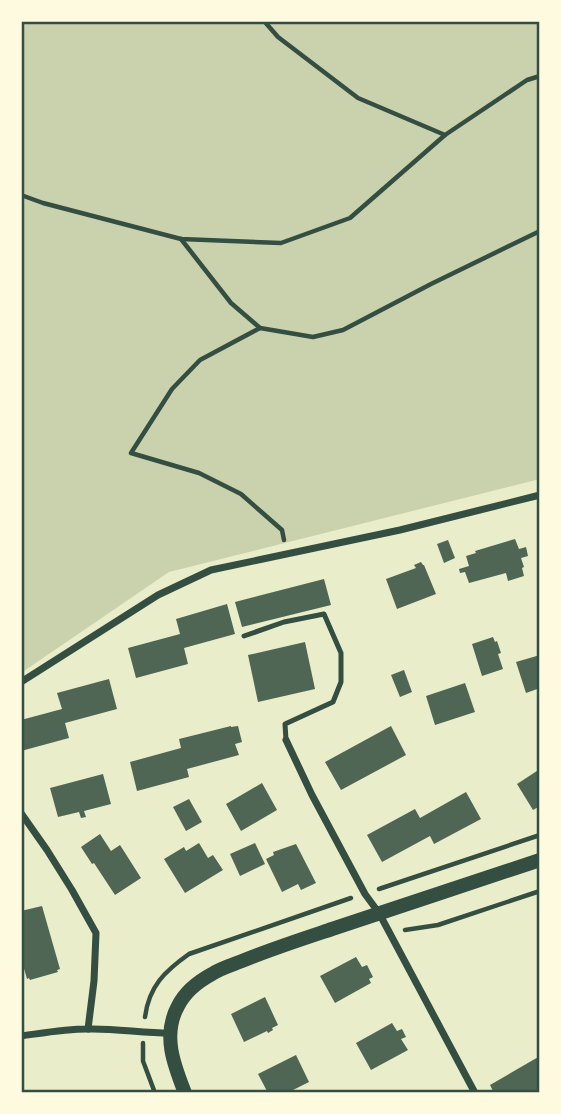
<svg xmlns="http://www.w3.org/2000/svg" width="561" height="1114" viewBox="0 0 561 1114" font-family="'PT Sans Narrow',sans-serif">
  <style>
    .green { fill: #cad2ad }
    .building { fill: #4f6655 }
    .lines { fill: none; stroke-linecap: round; stroke-linejoin: round }
    .path { stroke: #344e41; stroke-width: 4.5 }
    .service { stroke: #344e41; stroke-width: 5 }
    .minor { stroke: #344e41; stroke-width: 7 }
    .secondary { stroke: #344e41; stroke-width: 14 }
    .neatline { fill: none; stroke: #344e41; stroke-width: 2.5 }
  </style>
  <rect width="100%" height="100%" fill="#e9edc9"/>
  <!-- green -->
  <path class="green" d="M21,21H540V479L169,572L21,673Z"/>
  <!-- building -->
  <g class="building">
    <path d="M515,539L519,549L526,547L528,556L521,558L524,567L522,568L524,576L508,581L506,573L469,583L465,572L460,573L459,569L469,566L466,556L476,553L475,551Z"/>
    <path d="M448,540L455,558L444,563L437,544Z"/>
    <path d="M421,562L423,565H424L436,594L397,609L386,579L416,568L414,565Z"/>
    <path d="M324,579L331,605L242,627L235,602Z"/>
    <path d="M227,604L235,634L184,648L188,664L136,678L128,648L180,634L176,619Z"/>
    <path d="M493,637L495,642L497,641L501,653L498,654L503,669L482,676L472,644Z"/>
    <path d="M305,642L315,689L258,702L248,655Z"/>
    <path d="M540,655V688L526,693L516,662Z"/>
    <path d="M404,670L412,692L400,697L391,675Z"/>
    <path d="M109,679L117,709L65,723L69,738L21,751V720L62,709L57,693Z"/>
    <path d="M465,683L475,712L435,725L426,696Z"/>
    <path d="M231,726V727L238,726L242,742L235,744L239,755L187,769L189,777L137,791L130,762L181,748L179,739Z"/>
    <path d="M391,726L406,755L341,790L325,762Z"/>
    <path d="M540,769V806L533,810L517,784Z"/>
    <path d="M103,774L111,804L84,811L86,817L81,818L79,812L58,817L50,788Z"/>
    <path d="M262,783L277,810L241,831L226,804Z"/>
    <path d="M466,792L481,819L434,844L430,836L382,862L367,835L415,809L420,818Z"/>
    <path d="M189,799L202,822L186,831L173,807Z"/>
    <path d="M100,834L111,851L120,845L141,878L115,895L94,863L92,864L81,847Z"/>
    <path d="M199,843L208,858L213,855L223,870L185,893L164,859L184,847L186,851Z"/>
    <path d="M255,843L265,864L240,876L230,854Z"/>
    <path d="M296,844L316,883L301,890L298,884L282,892L266,859L274,855L273,852Z"/>
    <path d="M42,906L60,969L57,970L58,972L30,980L29,978L27,979L21,958V911Z"/>
    <path d="M356,957L362,967L367,965L373,977L369,979L371,983L335,1003L320,976Z"/>
    <path d="M265,997L278,1025L272,1028L273,1030L268,1033L267,1031L244,1042L231,1014Z"/>
    <path d="M392,1023L397,1031L402,1029L406,1037L401,1039L408,1050L371,1070L356,1043Z"/>
    <path d="M296,1055L309,1082L287,1093H268L258,1074Z"/>
    <path d="M540,1056V1093H494L490,1085Z"/>
  </g>
  <g class="lines">
    <!-- path -->
    <g class="path">
      <path d="M264,21L278,37L358,98L445,135"/>
      <path d="M21,195L43,203L181,239L281,243L350,218L445,135L527,80L540,76"/>
      <path d="M181,239L231,303L260,328L313,337L343,330L431,284L540,231"/>
      <path d="M260,328L200,360L172,389L131,453L199,473L241,494L282,530L284,540"/>
      <path d="M379,889L540,835"/>
      <path d="M405,930L438,925L540,891"/>
      <path d="M145,1017C149,986 165,971 189,954L351,898"/>
      <path d="M143,1043V1061L155,1093"/>
    </g>
    <!-- service -->
    <path class="service" d="M244,636L284,622L324,614L341,653V682L333,702L285,724L286,740"/>
    <!-- minor -->
    <g class="minor">
      <path d="M21,682L158,595L211,570L400,530L540,495"/>
      <path d="M286,740L312,795L365,894L379,913L475,1093"/>
      <path d="M21,813L47,850L72,890L96,933L94,981L88,1029"/>
      <path d="M21,1036C43,1033 65,1029 87,1029C114,1028 142,1033 170,1033"/>
    </g>
    <!-- secondary -->
    <path class="secondary" d="M185,1093C174,1065 162,1035 178,1006C185,992 199,981 212,974C221,968 232,965 242,961C271,949 302,939 332,929C401,906 471,883 540,860"/>
  </g>
  <!-- border -->
  <rect width="561" height="1114" fill="none" stroke="#fefae0" stroke-width="46"/>
  <rect x="23" y="23" width="515" height="1068" class="neatline"/>
</svg>
